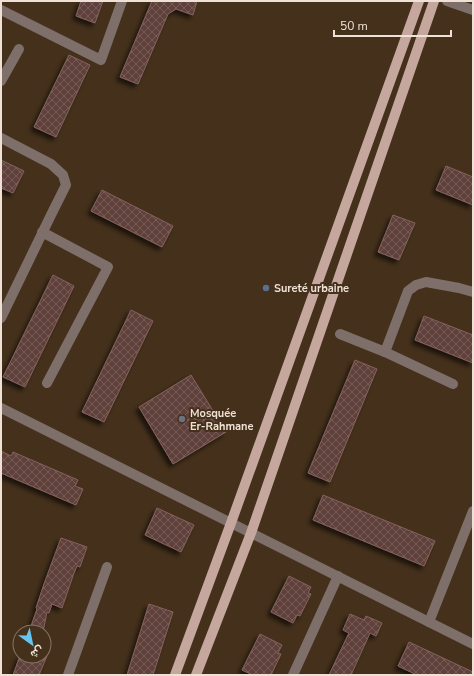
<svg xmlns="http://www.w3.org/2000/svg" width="474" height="676" viewBox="0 0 474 676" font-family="'Nunito Sans',Vazirmatn,sans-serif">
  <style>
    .building { fill: url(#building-cross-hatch); stroke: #84625e; filter: url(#shadow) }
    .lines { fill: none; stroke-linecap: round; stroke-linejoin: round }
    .minor { stroke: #7e6f6a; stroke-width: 10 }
    .major { stroke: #c5a79e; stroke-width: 10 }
    .service-dot { fill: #5c6f8a; stroke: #44301b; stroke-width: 1.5 }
    .worship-dot { fill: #6b7280; stroke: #44301b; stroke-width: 1.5 }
    .labels { text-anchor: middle; stroke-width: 4; stroke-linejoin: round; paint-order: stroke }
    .poi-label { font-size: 11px; font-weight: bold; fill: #efe1d5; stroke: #44301b; text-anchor: start }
  </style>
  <defs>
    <pattern id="building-cross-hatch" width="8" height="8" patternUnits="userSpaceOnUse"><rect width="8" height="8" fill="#5f403b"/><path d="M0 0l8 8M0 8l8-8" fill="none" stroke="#765b56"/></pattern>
    <filter id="shadow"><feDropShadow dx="-3.5" dy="3.5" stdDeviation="2" flood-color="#0009"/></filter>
  </defs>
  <rect width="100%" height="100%" fill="#44301b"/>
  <!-- building -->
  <g class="building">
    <path d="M81,1H103L95,23L76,16Z"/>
    <path d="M152,1H197L193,15L176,9L168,14L138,84L120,77Z"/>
    <path d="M69,55L90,65L56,137L34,127Z"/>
    <path d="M1,160L24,171L13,193L1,188Z"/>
    <path d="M446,166L473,177V205L436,190Z"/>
    <path d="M102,190L173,226L162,247L91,211Z"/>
    <path d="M393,215L415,223L399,260L378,252Z"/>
    <path d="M53,275L74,286L25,387L3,377Z"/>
    <path d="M131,310L153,321L104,422L82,412Z"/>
    <path d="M424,316L473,335V363L415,340Z"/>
    <path d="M355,360L377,369L330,482L308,473Z"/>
    <path d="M191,375L226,432L173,464L139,407Z"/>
    <path d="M1,451L11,456L13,452L78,480L75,486L83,489L76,505L1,473Z"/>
    <path d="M323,495L435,541L424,566L313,520Z"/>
    <path d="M157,508L194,525L181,552L145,535Z"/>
    <path d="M61,538L87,547L80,567L77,566L74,573L62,608L52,604L49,613L47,612L43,632H29L37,609L36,608L44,584Z"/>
    <path d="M289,576L311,587L308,593L311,594L300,616L297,615L293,623L271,612Z"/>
    <path d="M149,604L173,612L153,675H127Z"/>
    <path d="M350,614L364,620L366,616L382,623L376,636L370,633L351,675H329L349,633L343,630Z"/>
    <path d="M260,634L282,645L278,653L281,654L271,675H253L242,670Z"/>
    <path d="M409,642L473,672V675H417L398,666Z"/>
    <path d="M20,656H47L39,675H13Z"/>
  </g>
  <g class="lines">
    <!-- minor -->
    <g class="minor">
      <path d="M447,1L473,10"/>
      <path d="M1,10L101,60L122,1"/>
      <path d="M1,81L19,49"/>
      <path d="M1,138L51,164L63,175L66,185L51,215L1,318"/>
      <path d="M42,232L108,267L47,383"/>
      <path d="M340,334L385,352L408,291L416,285L426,282L459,288L473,292"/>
      <path d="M385,352L453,384"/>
      <path d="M1,408L473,644"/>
      <path d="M429,622L473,511"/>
      <path d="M68,675L107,567"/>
      <path d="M293,675L338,576"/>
    </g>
    <!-- major -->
    <g class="major">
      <path d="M175,675L231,523L419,1"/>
      <path d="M196,675L251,533L434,1"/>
    </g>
  </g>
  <!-- markers -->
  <circle class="service-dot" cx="266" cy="288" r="4"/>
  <circle class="worship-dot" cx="182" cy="419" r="4"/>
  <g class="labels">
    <!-- poi labels -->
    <g class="poi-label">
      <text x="274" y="292">Sureté urbaine</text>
      <text x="190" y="417">Mosquée<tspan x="190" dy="13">Er-Rahmane</tspan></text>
    </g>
  </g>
  <!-- border -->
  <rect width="474" height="676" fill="none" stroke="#efe1d5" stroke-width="4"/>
  <!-- north arrow -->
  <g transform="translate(32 644) rotate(147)"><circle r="19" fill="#44301b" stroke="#887765"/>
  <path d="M0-3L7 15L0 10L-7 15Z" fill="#67c4f0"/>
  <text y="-6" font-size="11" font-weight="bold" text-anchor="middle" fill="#efe1d5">ش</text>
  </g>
  <!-- scale -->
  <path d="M334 30v6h117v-6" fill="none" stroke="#efe1d5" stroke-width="2"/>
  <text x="340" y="30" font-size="12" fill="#efe1d5" stroke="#44301b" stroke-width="3" paint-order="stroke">50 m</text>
</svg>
